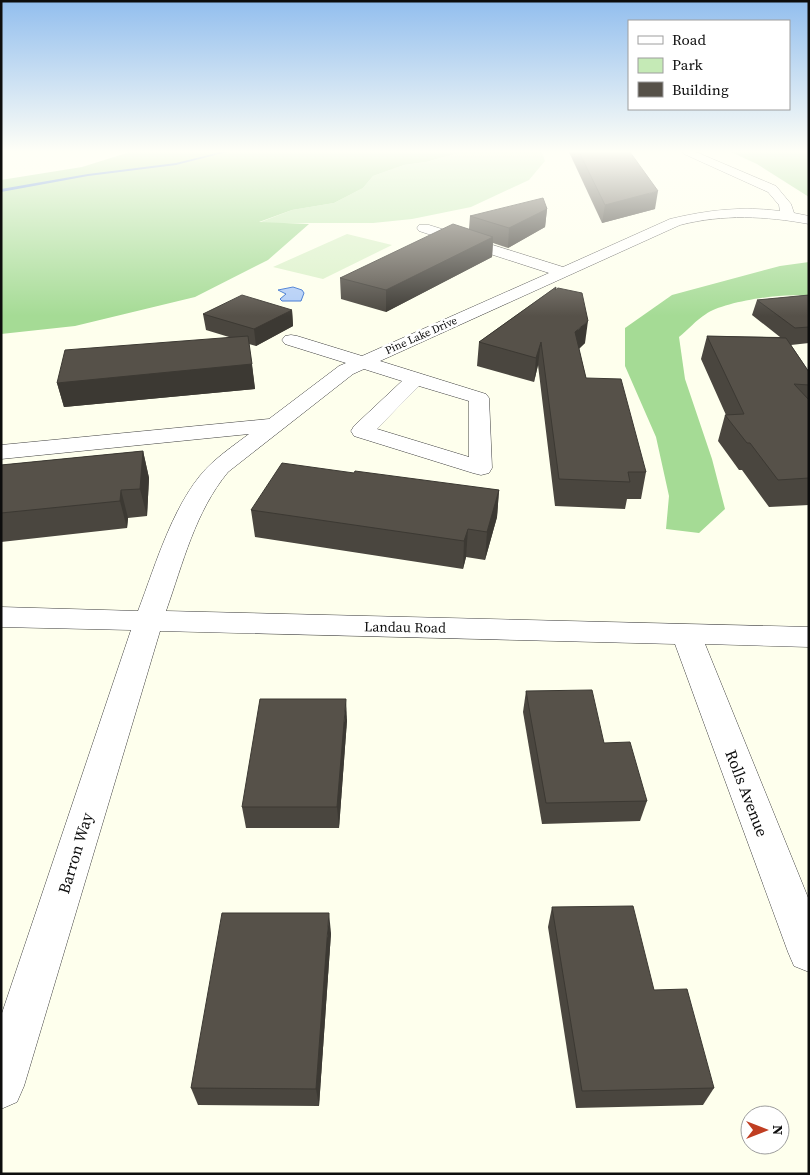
<svg xmlns="http://www.w3.org/2000/svg" width="810" height="1175" viewBox="0 0 810 1175" font-family="'Source Serif 4',serif">
  <style>
    .green { fill: #c5eab6 }
    .forest { fill: #a5db95 }
    .pitch { fill: #daf1c8 }
    .water { fill: #b1cdf7; stroke: #3670d0 }
    .lines { fill: none; stroke-linecap: round; stroke-linejoin: round }
    .stream { fill: #3670d0; fill-rule: evenodd }
    .minor-casing { stroke: #404040; stroke-width: 1 }
    .minor { fill: #fff; fill-rule: evenodd }
    .wall { fill: #4a463f }
    .shaded-wall { fill: #3c3933 }
    .building { fill: #565149; stroke: #3c3933 }
    .labels { text-anchor: middle; stroke-width: 5; stroke-linejoin: round; paint-order: stroke }
    .far-street-label { font-size: 11px; fill: #0d0d0d; stroke: #fff }
    .street-label { font-size: 14px; fill: #0d0d0d; stroke: #fff }
    .near-street-label { font-size: 16px; fill: #0d0d0d; stroke: #fff }
  </style>
  <rect width="100%" height="100%" fill="#feffed"/>
  <!-- green -->
  <path class="green" d="M462,152H542L545,161L529,180L471,207L412,219L373,223H258L292,210L334,203L363,188L373,176L404,165L426,162Z"/>
  <!-- forest -->
  <g class="forest">
    <path d="M130,152H462L426,162L404,165L373,176L363,188L334,203L292,210L259,222L309,224L268,260L195,297L75,326L1,334V180L82,167Z"/>
    <path d="M731,152H809V197L757,164Z"/>
    <path d="M809,262V297C790,291 722,302 706,314C696,320 688,330 679,337L685,379L712,459L725,509L699,533L666,529L669,496L656,437L625,366V328L672,295L780,266Z"/>
  </g>
  <!-- pitch -->
  <path class="pitch" d="M347,234L392,245L323,279L273,267Z"/>
  <!-- water -->
  <path class="water" d="M293,287L302,290L304,293L301,301H282L280,299L286,294L278,290Z"/>
  <g class="lines">
    <!-- stream -->
    <path class="stream" d="M221,152H227L176,165L88,176L1,192V189L88,174L176,163Z"/>
    <!-- minor casing -->
    <g class="minor-casing">
      <path id="minor" d="M683,152H696L776,186L791,204L794,213L809,216V224C766,216 723,214 680,225L380,361L486,394L489,398L492,468L489,473L481,475L473,473L354,436L351,431L354,426L402,381L364,369L353,374L228,472C195,512 183,563 166,611L809,627V647L705,644L809,900V972L794,966L788,952L675,644L160,631L24,1086L17,1102L1,1109V1016L131,630L1,627V607L138,611C156,564 175,496 213,462C224,452 237,443 249,434L1,459V445L269,419L339,366L346,363L285,344L282,340L285,336L291,335L297,336L362,356L549,273L419,231L417,228L419,225H429L563,267L670,219C707,210 743,206 780,211L779,205L768,192L684,154ZM419,386L469,401V457L377,429Z"/>
    </g>
    <!-- minor -->
    <use href="#minor" class="minor"/>
  </g>
  <!-- wall -->
  <g class="wall">
    <path d="M569,152H630L655,209L602,223Z"/>
    <path d="M547,209L545,227L508,248L493,243L492,257L386,312L341,299L340,278L469,229L470,216Z"/>
    <path d="M556,287V289L585,343L579,349L586,378L646,472L641,499H627L625,509L555,506L538,365L534,382L477,366L479,342Z"/>
    <path d="M809,295V343L791,345L809,372V505L769,507L742,470H739L718,441L725,415H726L701,359L707,336L780,337L752,315L757,300Z"/>
    <path d="M292,310L293,326L256,346L249,344L255,389L64,407L57,383L229,337L206,330L203,314Z"/>
    <path d="M143,451L149,478L147,516L128,518L127,528L1,542V465Z"/>
    <path d="M354,473L499,490L497,517L485,560L466,557L463,569L255,537L251,510Z"/>
    <path d="M526,691L604,743L647,801L640,821L542,824L523,712Z"/>
    <path d="M347,720L339,828H246L242,807Z"/>
    <path d="M552,907L654,990L714,1088L703,1105L576,1108L548,927Z"/>
    <path d="M331,933L319,1106L198,1105L191,1088Z"/>
  </g>
  <!-- shaded-wall -->
  <g class="shaded-wall">
    <path d="M658,191L655,209L602,223L605,205Z"/>
    <path d="M547,209L545,227L508,248L509,228Z"/>
    <path d="M493,237L492,257L386,312V290Z"/>
    <path d="M292,310L293,326L256,346L254,329Z"/>
    <path d="M588,321L585,343L571,355L575,332Z"/>
    <path d="M541,342L538,365L534,382L536,358Z"/>
    <path d="M252,364L255,389L64,407L57,383Z"/>
    <path d="M143,451L149,478L147,516L140,489Z"/>
    <path d="M121,490L128,518L127,528L120,501Z"/>
    <path d="M499,490L497,517L485,560L487,532Z"/>
    <path d="M468,529L466,557L463,569L464,541Z"/>
    <path d="M346,699L347,720L339,828L337,807Z"/>
    <path d="M329,913L331,933L319,1106L316,1089Z"/>
  </g>
  <!-- building -->
  <g class="building">
    <path d="M579,152H630L658,191L605,205Z"/>
    <path d="M543,198L547,209L509,228L470,216Z"/>
    <path d="M453,224L493,237L386,290L340,278Z"/>
    <path d="M556,287L555,290L558,288L582,293L588,321L575,332L586,378L621,379L646,472H628L630,482L559,479L541,342L536,358L479,342Z"/>
    <path d="M242,295L292,310L254,329L203,314Z"/>
    <path d="M809,295V327L795,328L757,300Z"/>
    <path d="M248,336L252,364L57,383L65,350Z"/>
    <path d="M707,336L786,338L809,372V385L794,384L809,400V478L778,480L750,443H747L725,415L744,414Z"/>
    <path d="M143,451L140,489L121,490L120,501L1,513V465Z"/>
    <path d="M282,463L354,473L355,471L499,490L487,532L468,529L464,541L251,510Z"/>
    <path d="M592,690L604,743L630,742L647,801L546,803L526,691Z"/>
    <path d="M260,699H346L337,807H242Z"/>
    <path d="M633,906L654,990L687,989L714,1088L582,1091L552,907Z"/>
    <path d="M222,913H329L316,1089L191,1088Z"/>
  </g>
  <!-- sky -->
  <linearGradient id="sky" x2="0" y2="1"><stop stop-color="#92beee"/><stop offset="0.48" stop-color="#fffff7"/><stop offset="1" stop-color="#fffff7" stop-opacity="0"/></linearGradient>
  <rect width="810" height="316" fill="url(#sky)"/>
  <g class="labels">
    <!-- far-street labels -->
    <g class="far-street-label">
      <text transform="translate(421 335) rotate(-24)" y="4">Pine Lake Drive</text>
    </g>
    <!-- street labels -->
    <g class="street-label">
      <text transform="translate(405 627) rotate(1)" y="5">Landau Road</text>
    </g>
    <!-- near-street labels -->
    <g class="near-street-label">
      <text transform="translate(747 793) rotate(69)" y="6">Rolls Avenue</text>
      <text transform="translate(75 853) rotate(-73)" y="6">Barron Way</text>
    </g>
  </g>
  <!-- border -->
  <rect width="810" height="1175" fill="none" stroke="#0d0d0d" stroke-width="5"/>
  <!-- legend -->
  <rect x="628" y="20" width="162" height="90" fill="#ffffff" stroke="#9e9e9e"/>
  <rect x="638" y="36" width="25" height="8" fill="#ffffff" stroke="#9e9e9e"/>
  <text x="672" y="45" font-size="15" fill="#0d0d0d">Road</text>
  <rect x="638" y="58" width="25" height="15" fill="#c5eab6" stroke="#9e9e9e"/>
  <text x="672" y="70" font-size="15" fill="#0d0d0d">Park</text>
  <rect x="638" y="82" width="25" height="15" fill="#565149" stroke="#9e9e9e"/>
  <text x="672" y="95" font-size="15" fill="#0d0d0d">Building</text>
  <!-- north arrow -->
  <g transform="translate(765 1130) rotate(90)"><circle r="24" fill="#ffffff" stroke="#9e9e9e"/>
  <path d="M0-4L9 19L0 12L-9 19Z" fill="#c03e22"/>
  <text y="-8" font-size="14" font-weight="bold" text-anchor="middle" fill="#0d0d0d">N</text>
  </g>
</svg>
